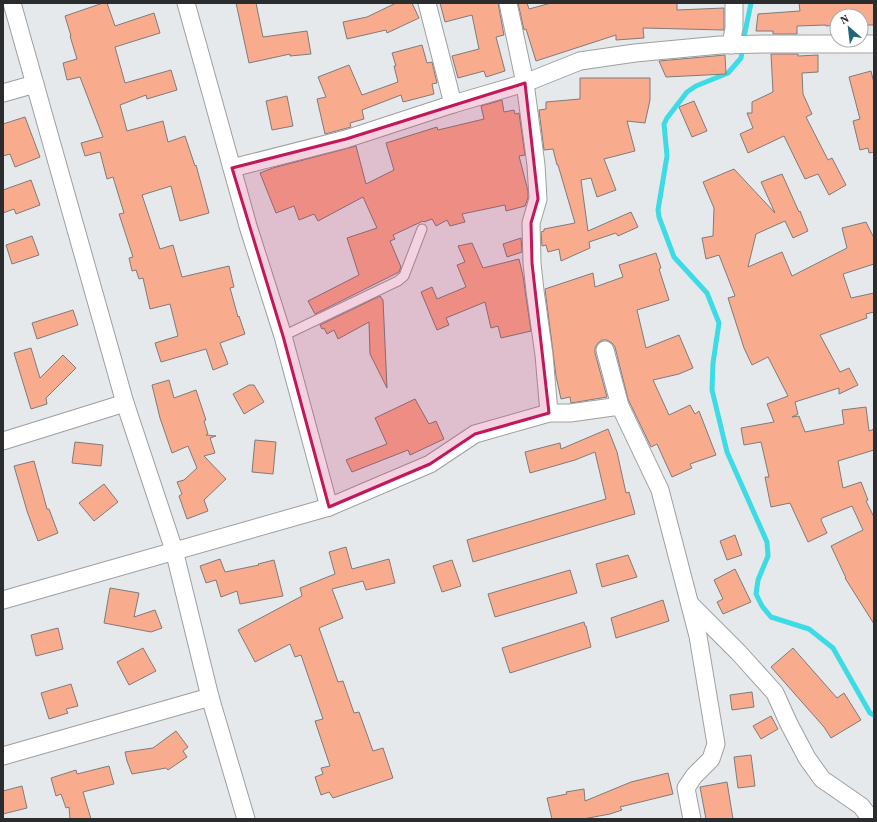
<svg xmlns="http://www.w3.org/2000/svg" width="877" height="822" viewBox="0 0 877 822" font-family="'Source Serif 4',serif">
  <style>
    .lines { fill: none; stroke-linecap: round; stroke-linejoin: round }
    .stream { stroke: #3ddbe6; stroke-width: 5 }
    .building { fill: #f9ab8e; stroke: #7f7b7a }
    .service-casing { stroke: #9d9fa2; stroke-width: 11 }
    .minor-casing { stroke: #9d9fa2; stroke-width: 19 }
    .service { stroke: #fff; stroke-width: 9 }
    .minor { stroke: #fff; stroke-width: 17 }
    .marked { fill: #c2185b; fill-opacity: 0.2; stroke: #c2185b; stroke-width: 3; stroke-linejoin: round }
  </style>
  <rect width="100%" height="100%" fill="#e6e9eb"/>
  <g class="lines">
    <!-- stream -->
    <g class="stream">
      <path d="M744,37L751,3"/>
      <path d="M742,52L741,58L728,73L696,86L687,92L667,118L664,124L667,156L658,210L659,217L674,257L707,293L719,323L713,363L712,390L727,452L767,542L768,556L758,580L756,594L762,606L771,617L809,629L833,648L870,713L874,715"/>
    </g>
  </g>
  <!-- building -->
  <g class="building">
    <path d="M103,3H107L115,26L154,13L160,33L115,47L125,83L171,70L177,90L147,99L146,95L120,105L127,131L163,121L168,142L185,136L195,166L196,165L209,213L180,221L171,186L142,195L160,249L173,245L182,277L229,266L234,287L230,288L238,317L239,316L245,334L220,343L228,364L213,370L206,349L161,362L155,343L178,336L170,304L150,309L143,278L139,279L136,270L132,271L129,258L133,257L119,214L124,213L113,177L107,179L100,152L85,156L81,143L103,137L80,77L67,80L63,63L77,59L70,36H71L65,16Z"/>
    <path d="M236,3H256L263,37L307,31L311,54L290,56V54L249,63Z"/>
    <path d="M396,3H412L419,18L387,33L386,30L347,39L343,22L367,17Z"/>
    <path d="M440,3H498L504,35L496,37L505,71L486,77L484,71L458,78L452,56L479,49L472,15L445,22Z"/>
    <path d="M518,3H527L529,9L551,3H677V10L724,8V30L643,28L644,38L616,40V35L536,61L526,29L524,30Z"/>
    <path d="M799,3H874V25H861V16H837V25L826,26V25L797,26V34H773V31H756L758,14L800,11Z"/>
    <path d="M422,45L427,63L432,62L437,83L432,84L434,94L403,102L401,95L362,110L364,119L350,123L351,127L325,134L317,99L326,97L318,77L349,65L362,95L398,82L394,66H396L392,53Z"/>
    <path d="M771,54H798V56L818,55V72L802,73L803,94L812,114L806,117L828,160L832,158L846,185L829,195L818,174L805,179L784,136L748,153L740,134L753,128L747,113H752V102L773,92Z"/>
    <path d="M725,55L726,74L666,77L659,61Z"/>
    <path d="M871,71L874,83V152L869,153L868,148L860,150L853,121L860,119L849,77Z"/>
    <path d="M580,78H650V100L645,123L627,121L635,151L604,159L616,190L597,197L591,178L581,180L588,231L631,212L638,227L618,236L616,233L589,242L590,248L561,261L559,249L548,252L546,245L542,246L541,232L544,231V229L575,223L558,165H557L553,149L544,150L539,110L546,109V102L580,99Z"/>
    <path d="M287,96L293,126L272,130L266,101Z"/>
    <path d="M502,100L504,112L514,110L515,114L519,113L525,155L519,156L528,191V198L525,206L506,211L505,205L462,214L465,222L450,226L447,220L436,226L432,219L424,222L423,221L393,235L395,239L390,241L401,267L399,272L315,314L308,301L359,275L347,238L377,228L363,197L318,221L314,214L299,220L294,206L276,213L260,173L273,168L356,146L366,184L394,170L386,143L437,127L438,130L484,119L481,106Z"/>
    <path d="M694,101L707,131L692,137L679,107Z"/>
    <path d="M25,117L40,157L15,167L10,154L3,156V124Z"/>
    <path d="M734,169L775,213L761,182L782,174L799,212L800,211L808,231L793,238L785,221L756,234L748,267L782,252L792,276L847,248L842,228L866,222L874,238V264L843,274L851,298L874,293V312L866,314L867,318L820,335L840,372L849,368L858,385L839,394V388L795,402L798,414L792,417L799,416L805,432L844,424L842,410L866,407L869,431L874,429V450L838,461L843,488L861,482L868,500L866,501L874,517V624L845,578H846L831,546L863,530L852,506L822,518L821,520L827,533L808,542L790,503L771,507L765,477H769L761,442L744,445L741,428L774,422L767,404L788,396L768,357L752,365L744,348L728,298L735,296L719,255L706,259L702,238L713,236L714,208L703,182Z"/>
    <path d="M31,180L40,205L16,214L14,209L3,213V190Z"/>
    <path d="M32,236L39,255L12,264L6,245Z"/>
    <path d="M521,238L522,252L507,257L503,244Z"/>
    <path d="M472,243L483,268L519,259L523,276L531,331L501,338L498,326L491,328L485,302L446,318L449,325L437,330L421,292L432,287L437,299L466,287L457,265L465,262L458,246Z"/>
    <path d="M656,253L661,268L659,269L669,300L637,310L646,348L679,335L693,368L679,374L653,380L669,415L690,405L695,414L699,411L716,455L690,464L692,468L672,477L657,444L651,447L628,399L615,347L612,343L607,340H602L598,343L595,348V353L607,397L571,403L570,397L561,399L556,376L545,289L593,273L595,287L623,277L619,265Z"/>
    <path d="M380,296L383,300L387,388L370,354L369,322L338,339L334,330L327,334L324,328L322,329L320,325Z"/>
    <path d="M73,310L78,325L37,339L32,323Z"/>
    <path d="M31,348L40,378L63,355L76,368L46,398L47,404L31,409L14,353Z"/>
    <path d="M169,380L174,398L196,390L206,420L204,421L208,434L206,435L216,436L210,438L215,453L204,456L226,479L204,500L208,511L187,519L179,496L182,494L177,482L184,480L197,468L188,446L172,453L160,418L152,385Z"/>
    <path d="M249,385H254L264,402L244,414L233,394Z"/>
    <path d="M415,399L429,424L436,421L444,439L410,455L408,450L352,472L346,460L387,444L375,418Z"/>
    <path d="M608,429L617,452L626,493L629,492L635,514L473,562L467,540L606,499L595,452L575,460L530,473L525,452L560,443L561,449Z"/>
    <path d="M255,440L276,442L273,474L252,472Z"/>
    <path d="M75,442L103,445L101,466L72,463Z"/>
    <path d="M34,461L47,509H49L58,533L38,541L27,511L14,466Z"/>
    <path d="M104,484L118,502L94,521L79,503Z"/>
    <path d="M735,535L742,555L727,560L720,541Z"/>
    <path d="M346,547L352,569L389,559L395,583L366,590L363,581L332,589L343,618L319,628L338,682L343,681L354,713L359,712L373,751L383,748L393,778L333,798L329,792L321,795L315,777L323,774L321,768L330,766L315,721L323,719L301,655L295,657L290,644L255,662L238,630L302,596L300,588L335,574L329,552Z"/>
    <path d="M628,555L637,577L602,587L596,564Z"/>
    <path d="M220,559L225,572L259,565L258,564L274,560L283,596L240,604L237,591L221,597L216,580L206,583L200,566Z"/>
    <path d="M452,560L461,586L442,592L433,566Z"/>
    <path d="M735,569L751,602L723,614L717,602L723,599L714,580Z"/>
    <path d="M570,570L577,593L495,617L488,594Z"/>
    <path d="M110,588L139,593L134,617L155,610L162,628L151,632L104,623Z"/>
    <path d="M663,600L669,621L616,638L611,618Z"/>
    <path d="M584,622L585,626H586L591,647L510,673L502,648Z"/>
    <path d="M58,628L63,649L36,656L31,635Z"/>
    <path d="M143,648L156,671L129,685L117,662Z"/>
    <path d="M793,648L837,698L844,693L861,720L831,738L824,727L771,667Z"/>
    <path d="M71,684L78,706L66,709L68,713L49,719L41,693Z"/>
    <path d="M752,692L754,707L732,710L730,695Z"/>
    <path d="M771,716L778,729L761,739L753,726Z"/>
    <path d="M176,731L188,747L183,751L187,757L168,770L166,768L132,774L127,761L125,752L153,748Z"/>
    <path d="M751,755L755,786L738,788L734,757Z"/>
    <path d="M109,766L114,784L83,792L91,819H70L69,807L66,808L61,794L56,796L51,778L76,770L77,774Z"/>
    <path d="M668,773L673,794L620,807L622,810L610,814L583,819H552L547,798L567,794L566,792L584,789L585,801L631,782Z"/>
    <path d="M727,782L733,819H706L700,787Z"/>
    <path d="M22,786L27,808L3,814V791Z"/>
  </g>
  <g class="lines">
    <!-- service casing -->
    <g class="service-casing">
      <path id="service" d="M283,336L398,281L404,276L422,229"/>
    </g>
    <!-- minor casing -->
    <g class="minor-casing">
      <g id="minor">
        <path d="M12,3L125,403L174,550L210,697L246,819"/>
        <path d="M186,3L248,226L283,336L329,507"/>
        <path d="M427,3L453,104"/>
        <path d="M508,3L525,83L536,165L538,199L531,223L532,263L535,291L544,355L549,413"/>
        <path d="M731,45L734,28V3"/>
        <path d="M3,93L35,84"/>
        <path d="M232,168L346,139L453,104L525,83L580,61L635,53L720,45L763,44H874"/>
        <path d="M605,350L620,406"/>
        <path d="M3,441L125,403"/>
        <path d="M3,600L329,507L430,464L475,434L549,413H570L620,406L660,490L698,636L716,744L711,759L694,776L686,788L692,819"/>
        <path d="M690,604L739,653L775,693L789,724L807,758L822,779L861,806L871,819"/>
        <path d="M3,756L210,697"/>
      </g>
    </g>
    <!-- service -->
    <use href="#service" class="service"/>
    <!-- minor -->
    <use href="#minor" class="minor"/>
  </g>
  <!-- marked area -->
  <path class="marked" d="M525,83L538,199L531,223L532,263L549,413L475,434L430,464L329,507L283,336L232,168L346,139Z"/>
  <!-- border -->
  <rect width="877" height="822" fill="none" stroke="#2b2c2d" stroke-width="8"/>
  <!-- north arrow -->
  <g transform="translate(849 28) rotate(332)"><circle r="19" fill="#ffffff" stroke="#aaabab"/>
  <path d="M0-3L7 15L0 10L-7 15Z" fill="#236778"/>
  <text y="-6" font-size="11" font-weight="bold" text-anchor="middle" fill="#2b2c2d">N</text>
  </g>
</svg>
